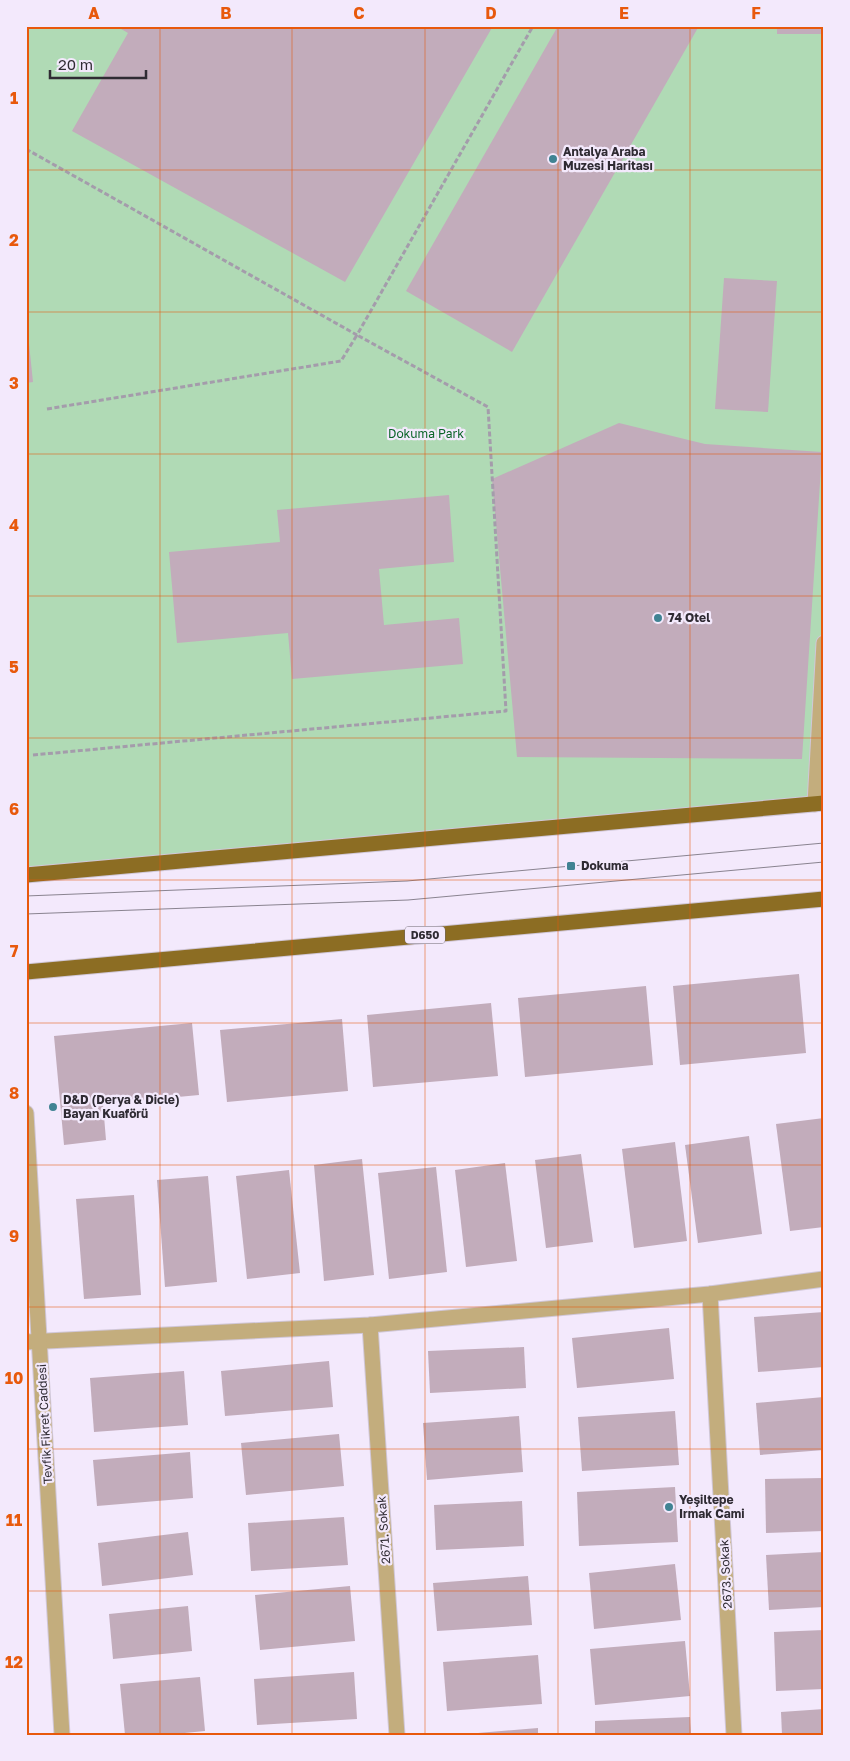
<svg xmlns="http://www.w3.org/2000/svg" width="850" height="1761" viewBox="0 0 850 1761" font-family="'Golos Text',sans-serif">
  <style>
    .green { fill: #b0dab5 }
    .building { fill: #c2acbb }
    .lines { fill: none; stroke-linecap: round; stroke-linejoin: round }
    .minor-casing { stroke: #d0c7d8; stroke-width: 17 }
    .tertiary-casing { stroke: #d0c7d8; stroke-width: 17 }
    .trunk-casing { stroke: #d0c7d8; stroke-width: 17 }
    .path { stroke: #a49cab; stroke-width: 3; stroke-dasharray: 5 2.5; stroke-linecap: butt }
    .minor { stroke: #c3ad7d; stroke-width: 15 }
    .tertiary { stroke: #c3ad7d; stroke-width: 15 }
    .trunk { stroke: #8c6d23; stroke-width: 15 }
    .tram { stroke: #898390; stroke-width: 1 }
    .grid { fill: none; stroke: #e8590c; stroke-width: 1; stroke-opacity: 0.55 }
    .poi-dot { fill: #408393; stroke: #f3e9fc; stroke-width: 2 }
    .labels { text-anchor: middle; stroke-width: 4.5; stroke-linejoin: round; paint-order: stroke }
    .shield { fill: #f3e9fc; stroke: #6a646f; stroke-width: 1 }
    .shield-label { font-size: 11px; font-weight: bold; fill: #2f2b33 }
    .poi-label { font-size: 12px; font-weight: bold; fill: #2f2b33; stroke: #f3e9fc; text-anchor: start }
    .park-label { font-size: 12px; fill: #0b6528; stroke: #f3e9fc }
    .street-label { font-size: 12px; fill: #2f2b33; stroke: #f3e9fc }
    .neatline { fill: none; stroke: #e8590c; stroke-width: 2 }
    .grid-label { font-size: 16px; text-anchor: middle; font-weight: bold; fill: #e8590c }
  </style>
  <rect width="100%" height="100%" fill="#f3e9fc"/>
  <!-- green -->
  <path class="green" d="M26,26H824V627L815,804L26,869Z"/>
  <!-- building -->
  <g class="building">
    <path d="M116,26H493L345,282L72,131L128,33Z"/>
    <path d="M558,26H699L512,352L406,291Z"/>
    <rect x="777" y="26" width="47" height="8"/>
    <path d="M724,278L777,281L768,412L715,409Z"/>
    <path d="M26,334H28L33,382L26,383Z"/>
    <path d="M619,423L705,444L822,452L802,759L517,757L492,479Z"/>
    <path d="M449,495L454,562L379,569L384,625L459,618L463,664L292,679L288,633L177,643L169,552L280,542L277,510Z"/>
    <path d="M799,974L806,1053L680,1065L673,986Z"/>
    <path d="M646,986L653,1065L525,1077L518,998Z"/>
    <path d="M491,1003L498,1076L373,1087L367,1015Z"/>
    <path d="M342,1019L348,1091L227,1102L220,1030Z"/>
    <path d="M192,1023L199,1095L103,1104L106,1140L64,1145L54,1036Z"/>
    <path d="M824,1118V1227L790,1231L776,1124Z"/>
    <path d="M749,1136L762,1234L698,1243L685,1145Z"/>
    <path d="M675,1142L687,1241L634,1248L622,1149Z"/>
    <path d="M581,1154L593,1242L546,1248L535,1160Z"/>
    <path d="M362,1159L374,1275L324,1281L314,1165Z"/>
    <path d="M505,1163L517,1261L466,1267L455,1170Z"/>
    <path d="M436,1167L447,1272L389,1279L378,1173Z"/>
    <path d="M289,1170L300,1273L247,1279L236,1176Z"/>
    <path d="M208,1176L217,1282L165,1287L157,1180Z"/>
    <path d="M134,1195L141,1295L84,1299L76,1199Z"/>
    <path d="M824,1312V1367L758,1372L754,1317Z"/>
    <path d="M669,1328L674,1379L577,1388L572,1338Z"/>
    <path d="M524,1347L526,1388L430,1393L428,1351Z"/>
    <path d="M329,1361L333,1407L225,1416L221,1371Z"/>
    <path d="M184,1371L188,1425L94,1432L90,1378Z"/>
    <path d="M824,1397V1450L760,1455L756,1403Z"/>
    <path d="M675,1411L679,1465L582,1471L578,1417Z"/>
    <path d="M519,1416L523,1472L427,1480L423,1423Z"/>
    <path d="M339,1434L344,1486L246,1495L241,1443Z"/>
    <path d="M190,1452L193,1498L97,1506L93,1460Z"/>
    <path d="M824,1478V1531L766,1533L765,1479Z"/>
    <path d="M675,1487L678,1542L579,1546L577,1492Z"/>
    <path d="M522,1501L524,1546L436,1550L434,1505Z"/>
    <path d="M344,1517L348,1565L251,1571L248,1523Z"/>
    <path d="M188,1532L193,1575L102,1586L98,1543Z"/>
    <path d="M824,1552V1607L769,1610L766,1555Z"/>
    <path d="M675,1564L681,1620L594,1629L589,1573Z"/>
    <path d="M528,1576L532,1625L437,1631L433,1583Z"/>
    <path d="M350,1586L355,1641L260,1650L255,1595Z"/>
    <path d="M188,1606L192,1651L113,1659L109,1614Z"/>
    <path d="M824,1630V1689L776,1691L774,1632Z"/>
    <path d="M685,1641L690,1696L595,1705L590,1649Z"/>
    <path d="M538,1655L542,1704L447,1711L443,1662Z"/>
    <path d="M354,1672L357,1719L257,1725L254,1679Z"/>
    <path d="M200,1677L205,1731L164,1735H125L120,1684Z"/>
    <path d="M824,1709V1735H782L781,1712Z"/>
    <path d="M690,1717L691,1735H595V1721Z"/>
    <path d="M538,1728V1735H478V1733Z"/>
  </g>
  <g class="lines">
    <!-- minor casing -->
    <g class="minor-casing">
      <g id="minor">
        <path d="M815,804L824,643"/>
        <path d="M710,1294L734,1735"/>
        <path d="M370,1325L397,1735"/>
        <path d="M26,1342L370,1325L710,1294L824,1279"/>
      </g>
    </g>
    <!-- tertiary casing -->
    <g class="tertiary-casing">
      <path id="tertiary" d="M26,1113L62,1735"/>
    </g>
    <!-- trunk casing -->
    <g class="trunk-casing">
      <g id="trunk">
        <path d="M26,875L824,803"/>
        <path d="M26,972L824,899"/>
      </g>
    </g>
    <!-- path -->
    <g class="path">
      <path d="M26,149L357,335L533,26"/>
      <path d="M33,755L506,711L488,407L357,335L341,361L47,409"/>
    </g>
    <!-- minor -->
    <use href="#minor" class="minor"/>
    <!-- tertiary -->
    <use href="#tertiary" class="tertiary"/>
    <!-- trunk -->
    <use href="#trunk" class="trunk"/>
    <!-- tram -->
    <g class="tram">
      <path d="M26,896L407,881L824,843"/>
      <path d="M26,914L408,900L824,862"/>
    </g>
  </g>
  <!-- grid -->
  <path class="grid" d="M160,26V1735M292,26V1735M425,26V1735M558,26V1735M690,26V1735M26,170H824M26,312H824M26,454H824M26,596H824M26,738H824M26,880H824M26,1023H824M26,1165H824M26,1307H824M26,1449H824M26,1591H824"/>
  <!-- markers -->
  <g class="poi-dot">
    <circle cx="553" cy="159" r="5"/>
    <circle cx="658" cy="618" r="5"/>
    <rect x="566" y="861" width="10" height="10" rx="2.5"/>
    <circle cx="53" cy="1107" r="5"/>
    <circle cx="669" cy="1507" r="5"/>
  </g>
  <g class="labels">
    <!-- shield labels -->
    <rect class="shield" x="405" y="926.5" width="40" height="17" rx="4"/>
    <g class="shield-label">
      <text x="425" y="939">D650</text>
    </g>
    <!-- poi labels -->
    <g class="poi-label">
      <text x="563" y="156">Antalya Araba<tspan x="563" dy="14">Muzesi Haritası</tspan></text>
      <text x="668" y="622">74 Otel</text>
      <text x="581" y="870">Dokuma</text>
      <text x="63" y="1104">D&amp;D (Derya &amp; Dicle)<tspan x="63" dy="14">Bayan Kuaförü</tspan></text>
      <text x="679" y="1504">Yeşiltepe<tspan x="679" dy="14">Irmak Cami</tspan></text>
    </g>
    <!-- park labels -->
    <g class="park-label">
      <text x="426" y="438">Dokuma Park</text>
    </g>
    <!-- street labels -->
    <g class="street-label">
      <text transform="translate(45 1424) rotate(-93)" y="4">Tevfik Fikret Caddesi</text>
      <text transform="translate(384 1530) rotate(-94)" y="4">2671. Sokak</text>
      <text transform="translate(726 1574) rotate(-93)" y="4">2673. Sokak</text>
    </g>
  </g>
  <!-- border -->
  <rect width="850" height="1761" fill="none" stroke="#f3e9fc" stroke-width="55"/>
  <!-- scale -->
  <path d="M50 70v8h96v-8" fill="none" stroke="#2f2b33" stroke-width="2.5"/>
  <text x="58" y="70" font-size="15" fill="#2f2b33" stroke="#f3e9fc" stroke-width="4" paint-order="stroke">20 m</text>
  <rect x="28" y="28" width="794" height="1706" class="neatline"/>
  <g class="grid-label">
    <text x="94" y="19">A</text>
    <text x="226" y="19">B</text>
    <text x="359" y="19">C</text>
    <text x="491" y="19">D</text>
    <text x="624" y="19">E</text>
    <text x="756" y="19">F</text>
    <text x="14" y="104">1</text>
    <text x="14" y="246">2</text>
    <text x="14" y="389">3</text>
    <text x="14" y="531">4</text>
    <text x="14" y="673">5</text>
    <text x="14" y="815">6</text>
    <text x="14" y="957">7</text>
    <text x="14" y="1099">8</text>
    <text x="14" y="1242">9</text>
    <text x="14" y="1384">10</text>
    <text x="14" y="1526">11</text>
    <text x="14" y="1668">12</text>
  </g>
</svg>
